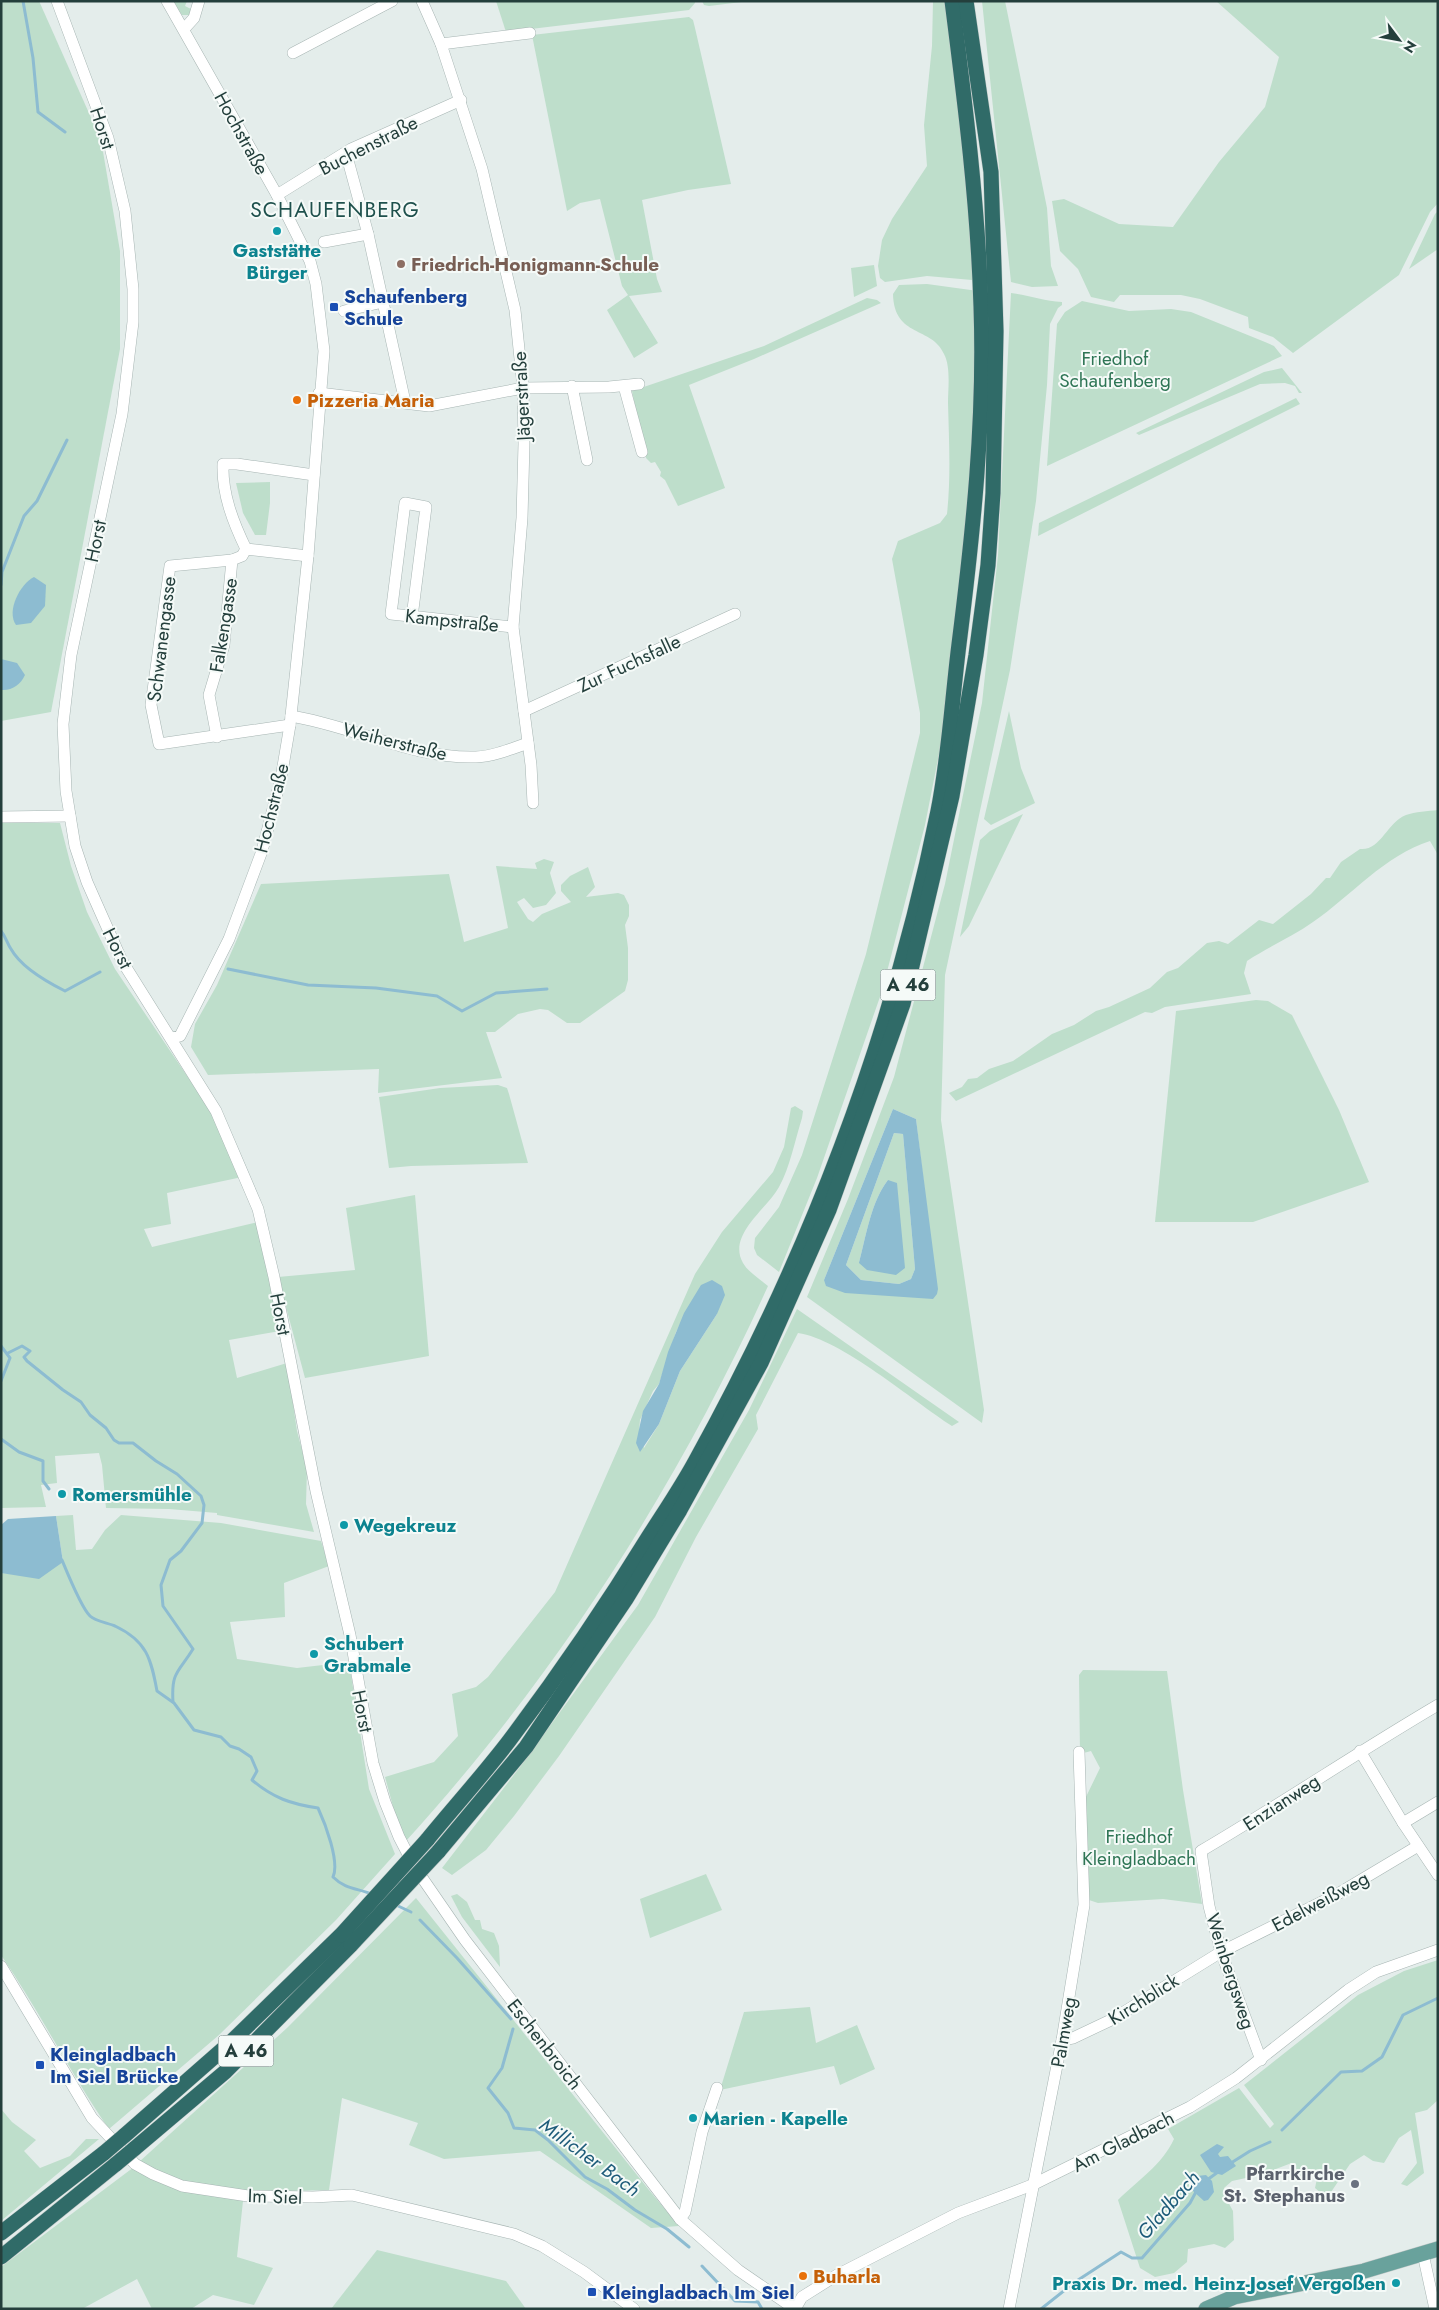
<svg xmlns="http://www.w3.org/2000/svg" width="1439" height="2310" viewBox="0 0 1439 2310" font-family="Jost,sans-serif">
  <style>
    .green { fill: #bedecb; fill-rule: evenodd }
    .water { fill: #8dbcd1; fill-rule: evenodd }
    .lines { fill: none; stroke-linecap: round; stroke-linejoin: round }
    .stream { stroke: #8dbcd1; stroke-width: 3 }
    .minor-casing { stroke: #a7b5b3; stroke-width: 12 }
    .major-casing { stroke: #c2c9c8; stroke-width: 16 }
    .highway-casing { stroke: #c2c9c8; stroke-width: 16 }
    .minor { stroke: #fff; stroke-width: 11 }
    .major { stroke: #69a29c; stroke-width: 15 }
    .highway { stroke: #306b68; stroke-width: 15 }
    .highway-bridge-casing { stroke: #c2c9c8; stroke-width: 16; stroke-linecap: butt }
    .highway-bridge { stroke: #306b68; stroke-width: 15 }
    .culture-dot { fill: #0f9aa8; stroke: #f5faf8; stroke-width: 2 }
    .education-dot { fill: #8d6e63; stroke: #f5faf8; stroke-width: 2 }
    .transit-dot { fill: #1a4fb4; stroke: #f5faf8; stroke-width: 2 }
    .food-dot { fill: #e8710a; stroke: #f5faf8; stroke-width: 2 }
    .worship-dot { fill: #6b7280; stroke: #f5faf8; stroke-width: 2 }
    .labels { text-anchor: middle; stroke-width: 4; stroke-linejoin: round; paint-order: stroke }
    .shield { fill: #f5faf8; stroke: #637774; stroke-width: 1 }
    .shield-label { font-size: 18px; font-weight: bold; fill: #243f3c }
    .street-label { font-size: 19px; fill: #243f3c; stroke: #f5faf8 }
    .culture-label { font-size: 19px; font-weight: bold; fill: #0d838f; stroke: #f5faf8; text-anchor: start }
    .education-label { font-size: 19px; font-weight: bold; fill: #785e54; stroke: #f5faf8; text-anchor: start }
    .transit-label { font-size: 19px; font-weight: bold; fill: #164399; stroke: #f5faf8; text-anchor: start }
    .park-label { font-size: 19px; fill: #2e7555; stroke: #f5faf8 }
    .food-label { font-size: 19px; font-weight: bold; fill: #c56008; stroke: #f5faf8; text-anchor: start }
    .worship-label { font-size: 19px; font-weight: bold; fill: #5b616d; stroke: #f5faf8; text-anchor: end }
    .water-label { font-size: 20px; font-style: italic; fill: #1e5c7a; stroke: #f5faf8 }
    .quarter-label { font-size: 21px; letter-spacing: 1px; fill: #1f514d; stroke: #f5faf8 }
  </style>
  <rect width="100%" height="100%" fill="#e4edeb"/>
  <!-- green -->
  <g class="green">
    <path d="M1,1H39L101,140L120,251V349L51,712L1,721Z"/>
    <path d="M173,1H187L185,6L191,9L189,15H182Z"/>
    <path d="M496,1H695V3L689,10L506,32Z"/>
    <path d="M702,1H750L709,6L704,5Z"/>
    <path d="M933,1H948L973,218L972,280L927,276L885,282L880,278L878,266L882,240L892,219L927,166L924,125L932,46Z"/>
    <path d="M982,1H1005L1047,208L1051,266L1058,286L1032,287L1011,282Z"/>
    <path d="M1216,1H1438V203L1430,212L1399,275L1293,353L1273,337L1249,328L1248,317L1200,299L1181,295H1120L1114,302L1091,297L1078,269L1060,251L1052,201L1064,199L1119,224L1173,227L1219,162L1265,107L1279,57Z"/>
    <path d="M689,17L693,20L695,28L731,184L688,190L642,200L657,279L662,292L629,296L658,343L634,358L607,310L628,295L622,286L600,199L580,203L567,211L532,35Z"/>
    <path d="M1438,211V249L1409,269L1435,214Z"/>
    <path d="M874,265L877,286L854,297L851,268Z"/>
    <path d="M927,284L978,291L975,456L941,744L925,825L882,991L817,1178L779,1272L757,1255L754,1248L755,1238L779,1207L802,1155L866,954L920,733V713L892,559L898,541L940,523L947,514C951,477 949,440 948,403C948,389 951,367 944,354C932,326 894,338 893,294L899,285Z"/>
    <path d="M1011,293C1029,295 1044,301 1062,302V305L1058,308L1050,324L1047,385L1036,501L1010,670L945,975L941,1120L984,1410L982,1423L807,1297L848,1199L894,1077L945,884L962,800L982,703L998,555ZM893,1109L916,1119L937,1294L824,1280Z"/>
    <path d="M867,298L877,300L881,303L754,359L689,385L725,488L678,506L665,480L660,476L661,472L655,462L651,463L646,458L632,391L764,346Z"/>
    <path d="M1082,301L1129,311L1171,309L1191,312L1265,342L1274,346L1282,356L1047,466L1057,324L1065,312Z"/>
    <path d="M1282,368L1302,393H1299L1295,386L1285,383L1260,384L1139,435L1136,433L1264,372Z"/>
    <path d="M1296,398L1300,404L1038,536L1039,523Z"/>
    <path d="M270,482V503L266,535H255L243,513L236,483Z"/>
    <path d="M1009,711L1021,768L1035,803L991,825L984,819Z"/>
    <path d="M1438,810V855L1430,841C1385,855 1351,896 1313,922C1292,937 1268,947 1247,961L1244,973L1251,994L1165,1007L1152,1013L1145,1012L956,1101L949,1093L962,1087L968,1079L977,1078L989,1069L1013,1061L1052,1034L1074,1025L1096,1011L1109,1007L1150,988L1167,972L1178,968L1207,943L1219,941L1228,944L1259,920L1273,924L1311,894L1326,878H1330L1341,862L1360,849C1381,851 1387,822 1406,815C1415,812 1428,811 1438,810Z"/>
    <path d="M1023,814L969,926L960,937L980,840L990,831Z"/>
    <path d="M1,823H60L71,866L87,912L115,969L214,1116L242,1177L167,1193L171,1224L144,1229L152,1247L258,1222L280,1331L229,1340L237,1378L287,1363L297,1431L307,1469L306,1504L314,1532L217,1515V1513L169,1509L106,1508L102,1465L99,1453L55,1456L57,1483L41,1485L46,1507L1,1508Z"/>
    <path d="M544,859L554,862L550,873L556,893L546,905L533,908L524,898L517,902L528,919L533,922L542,914L571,902L561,891V885L570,876L588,867L595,887L586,897L618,893L624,895L629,905V916L625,925L628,948V980L625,991L580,1023H567L548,1010L540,1009L518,1014L495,1032H486L502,1078L378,1093L379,1069L208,1075L191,1047L195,1024L217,985L261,884L449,874L464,942L508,928L496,866L537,869L535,863Z"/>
    <path d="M1256,1000L1268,1001L1292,1015L1339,1110L1369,1182L1253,1222H1155L1176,1011Z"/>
    <path d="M498,1085L507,1088L509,1094L528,1163L411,1166L389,1168L379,1097L440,1088Z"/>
    <path d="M795,1106L803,1111L802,1118C795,1140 790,1167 779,1187C767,1209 727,1235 743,1263C748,1272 760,1279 768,1286C677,1488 555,1677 406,1841L394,1810L385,1777L434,1762L458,1736L452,1694L476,1687L488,1677L555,1592L695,1274L722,1232L773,1172L784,1147L791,1108ZM692,1301L717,1314L680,1371L659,1424L644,1448L639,1431L640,1420L653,1391L659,1384L676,1332Z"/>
    <path d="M894,1133L903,1134L915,1269L911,1279L899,1284L861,1280L846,1265ZM888,1180L859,1263C866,1236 871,1202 888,1180Z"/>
    <path d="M415,1195L429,1356L305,1378L278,1277L355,1270L346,1208Z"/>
    <path d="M797,1309L959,1422L952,1426C913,1401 841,1339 798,1333L756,1415L758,1429L696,1537L655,1617L559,1756L514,1816L486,1850L452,1875L442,1868L520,1767L638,1605L749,1410Z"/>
    <path d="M73,1515L76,1550L92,1549L105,1530L121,1515L221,1523L321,1541L329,1566L284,1583L285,1617L230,1622L237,1659L297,1668L349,1662L369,1789L395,1854L336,1920L219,2035L109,2129C70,2073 40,2012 1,1955V1573L17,1574L63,1562L56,1516Z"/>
    <path d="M1083,1670L1167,1671L1183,1790L1202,1904L1163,1899L1098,1903L1089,1900L1084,1801L1100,1768L1091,1751L1080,1754L1079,1675Z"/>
    <path d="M706,1874L722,1910L650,1938L640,1899Z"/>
    <path d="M457,1894L467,1902L475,1920H480L482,1929L494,1933L499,1946L500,1967L462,1917L451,1896Z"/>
    <path d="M416,1898L649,2190L679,2226L651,2228L540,2151L444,2159L409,2145L418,2123L342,2098L329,2190L245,2192L189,2185L139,2162L287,2028Z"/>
    <path d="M1438,1960V2100L1427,2110L1415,2113L1424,2173L1407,2186L1401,2184L1417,2163L1411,2130L1399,2138L1384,2163L1373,2161L1364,2155L1350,2164L1327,2198L1315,2188L1318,2174L1297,2180L1289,2164L1260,2175L1232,2181L1224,2188L1227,2200L1233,2211L1234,2240L1225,2248L1214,2244L1188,2249L1187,2262L1174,2273L1155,2277L1140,2268L1118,2200C1138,2180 1162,2165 1174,2139L1168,2129L1239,2088L1270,2128L1274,2124L1244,2085L1358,1995L1404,1971Z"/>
    <path d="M810,2007L816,2043L857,2025L875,2069L840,2085L834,2066L720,2090L744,2012Z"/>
    <path d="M1,2109L12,2122L36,2140L24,2151L40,2168L70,2156L86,2139H99L1,2221Z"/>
    <path d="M134,2167L243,2201L237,2257L273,2268L254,2305L213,2295L191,2309H152L137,2279L82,2309H1V2267Z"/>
    <path d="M377,2250L506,2281L526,2309H331Z"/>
  </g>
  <!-- water -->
  <g class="water">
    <path d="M34,577L46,585L45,606L31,623L16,625C6,611 20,584 34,577Z"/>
    <path d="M1,659L17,663L25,675C21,684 12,691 1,690Z"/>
    <path d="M893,1109L916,1119L938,1289L937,1294L933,1299L845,1293L826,1286L824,1280ZM894,1133L903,1134L915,1269L911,1279L899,1284L861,1280L846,1265Z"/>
    <path d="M888,1180L897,1183L905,1268L896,1275L867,1270L859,1263C866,1236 871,1202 888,1180Z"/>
    <path d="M712,1280L722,1286L725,1295L717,1314L680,1371L659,1424L640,1452L636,1443L643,1411L659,1384L668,1352L684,1313L701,1285Z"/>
    <path d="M56,1516L63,1562L39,1579L1,1573V1525L8,1519Z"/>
    <path d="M1217,2144L1224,2147L1218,2154L1220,2157L1228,2156L1236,2166L1222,2175L1211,2172L1200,2155Z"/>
    <path d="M1206,2175L1212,2181L1214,2192L1208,2200L1204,2201L1193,2191L1192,2180L1197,2176Z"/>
  </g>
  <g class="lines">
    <!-- stream -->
    <g class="stream">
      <path d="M23,1L33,58L38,112L65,132"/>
      <path d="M1,585L2,572L24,516L37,501L67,440"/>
      <path d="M1,931C6,937 7,943 11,949C21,967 47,982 65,991L100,972"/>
      <path d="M228,969L308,985L376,988L437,996L462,1011L496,993L547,989"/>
      <path d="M1,1346L10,1358L1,1381"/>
      <path d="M8,1353L22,1346L30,1351L24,1357L27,1361L63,1390L81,1402L90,1415L106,1428L114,1440L119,1443H133L156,1461L177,1474L201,1496L204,1505L202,1523L181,1551L170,1560L161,1585L163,1606L193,1649C179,1672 171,1671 173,1702"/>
      <path d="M1,1439L19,1452L43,1461V1481L49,1489"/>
      <path d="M62,1560C67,1572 81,1607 90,1616C95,1621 108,1623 115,1626C147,1641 151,1659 157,1691L174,1703L194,1730L221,1737L230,1746L239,1749L251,1757L257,1771L252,1780C273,1798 291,1804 318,1808C325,1823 340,1862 333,1877C345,1889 356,1888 372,1894"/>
      <path d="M396,1905L411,1912"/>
      <path d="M420,1920L457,1958L511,2019"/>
      <path d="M513,2029L502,2068L488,2088L508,2113L514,2128L535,2130L548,2140L585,2177L607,2189L635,2210L667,2229L689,2247"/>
      <path d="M1282,2130L1341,2072L1362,2071L1382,2057L1403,2015L1438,1998"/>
      <path d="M1231,2163L1250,2151L1270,2142"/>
      <path d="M1207,2180L1218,2172"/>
      <path d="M702,2266L735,2301L758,2302L762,2309"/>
      <path d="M1041,2309L1075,2282L1121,2252L1132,2258H1142L1190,2203L1197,2190"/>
    </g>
    <!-- minor casing -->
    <g class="minor-casing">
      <g id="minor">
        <path d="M57,1L108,138L125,211L133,289V322L122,414L71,655L63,724L66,791L75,846L87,882L122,961L216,1111L258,1209L274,1277L316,1491L350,1635L373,1763L385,1802L399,1837L414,1866L465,1940L680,2219L738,2270L795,2309"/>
        <path d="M167,1L277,195L310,261L316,284L324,351L308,556L290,725L281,778L262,851L229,939L180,1036L172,1038"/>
        <path d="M422,1L441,44L482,169L515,310L523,388L524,444L522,518L513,627L531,765L533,803"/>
        <path d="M184,29L194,18L199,1"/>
        <path d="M441,44L530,33"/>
        <path d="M293,53L392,1"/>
        <path d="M346,153L368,234L405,402"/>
        <path d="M277,195L351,149L461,100"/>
        <path d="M324,242L368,234"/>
        <path d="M344,311L383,302"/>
        <path d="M572,386L587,460"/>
        <path d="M624,386L642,452"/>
        <path d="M319,393L429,406L523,388L609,387L639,384"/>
        <path d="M246,549C233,522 222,494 223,464H237L314,475"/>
        <path d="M246,549L308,556"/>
        <path d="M232,560L170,566L151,705L159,744L290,725"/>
        <path d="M412,617L426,507L405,503L391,614L513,627"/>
        <path d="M524,711L735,614"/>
        <path d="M291,716C353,726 413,759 476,757C494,756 511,749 528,743"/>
        <path d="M217,737L209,695L224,645L232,560L242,556L246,549"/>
        <path d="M1,817L70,816"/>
        <path d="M1360,1751L1403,1823L1438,1875"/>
        <path d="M1403,1823L1438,1802"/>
        <path d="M1,1966L92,2118L135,2164L153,2174L182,2186L248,2196L313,2197L352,2195L514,2234L542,2246L584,2272L634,2309"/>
        <path d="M1062,2040L1073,2038L1111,2020L1221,1952L1336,1895L1418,1846"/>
        <path d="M1261,2060L1221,1952L1209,1906L1201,1851C1281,1804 1358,1752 1438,1705"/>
        <path d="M680,2219L685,2212L702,2132L717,2088"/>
        <path d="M1423,2254L1435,2309"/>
        <path d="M795,2309L802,2297L837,2275L958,2213L1032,2185L1190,2107L1236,2078L1348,1990L1376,1972L1438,1950"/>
        <path d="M1009,2309L1062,2040L1084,1905L1079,1752"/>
      </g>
    </g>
    <!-- major casing -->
    <g class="major-casing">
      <path id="major" d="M1206,2309L1234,2297L1364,2271L1438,2249"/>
    </g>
    <!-- highway casing -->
    <g class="highway-casing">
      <g id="highway">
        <path d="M427,1840C454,1807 483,1775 509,1741C559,1675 606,1606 649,1536C665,1511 682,1486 696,1460C808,1258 892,1038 938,811C949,756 952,700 959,644C973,533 985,420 981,307C978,205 965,103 952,1"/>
        <path d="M438,1852L526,1747L626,1599L680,1510L761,1363L829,1210L903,1004L952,796L976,655L988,565L993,493L996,331L991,172L966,1"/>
        <path d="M124,2136L230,2043L341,1935"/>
        <path d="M134,2149L225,2072L351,1945"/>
        <path d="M1,2233L104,2153"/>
        <path d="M1,2257L116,2164"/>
      </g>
    </g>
    <!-- minor -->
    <use href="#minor" class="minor"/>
    <!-- major -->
    <use href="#major" class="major"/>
    <!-- highway -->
    <use href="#highway" class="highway"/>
    <!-- highway-bridge casing -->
    <g class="highway-bridge-casing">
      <g id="highway-bridge">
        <path d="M341,1935L427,1840"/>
        <path d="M351,1945L438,1852"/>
        <path d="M104,2153L124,2136"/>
        <path d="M116,2164L134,2149"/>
      </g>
    </g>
    <!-- highway-bridge -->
    <use href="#highway-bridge" class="highway-bridge"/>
  </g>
  <!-- markers -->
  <g class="culture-dot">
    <circle cx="277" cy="231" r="5"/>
    <circle cx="62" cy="1494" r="5"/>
    <circle cx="344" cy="1525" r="5"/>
    <circle cx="314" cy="1654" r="5"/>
    <circle cx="693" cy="2118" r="5"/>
    <circle cx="1396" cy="2283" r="5"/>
  </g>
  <circle class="education-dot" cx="401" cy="264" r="5"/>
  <g class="transit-dot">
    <rect x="329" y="302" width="10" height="10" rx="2.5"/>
    <rect x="35" y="2060" width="10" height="10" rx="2.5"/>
    <rect x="587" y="2287" width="10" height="10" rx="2.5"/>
  </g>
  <g class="food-dot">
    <circle cx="297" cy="400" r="5"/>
    <circle cx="803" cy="2276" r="5"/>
  </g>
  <circle class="worship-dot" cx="1355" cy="2184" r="5"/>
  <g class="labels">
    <!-- shield labels -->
    <g class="shield">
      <rect x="880.5" y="969.5" width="55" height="31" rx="4"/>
      <rect x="218.5" y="2035.5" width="55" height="31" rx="4"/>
    </g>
    <g class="shield-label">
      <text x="908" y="991">A 46</text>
      <text x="246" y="2057">A 46</text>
    </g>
    <!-- street labels -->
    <g class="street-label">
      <text transform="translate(103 128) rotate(72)" y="7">Horst</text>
      <text transform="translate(242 133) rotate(61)" y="7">Hochstraße</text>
      <text transform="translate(368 145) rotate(-27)" y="7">Buchenstraße</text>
      <text transform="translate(521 396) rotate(-93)" y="7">Jägerstraße</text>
      <text transform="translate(95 541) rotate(-78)" y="7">Horst</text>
      <text transform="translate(452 620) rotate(6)" y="7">Kampstraße</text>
      <text transform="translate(223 625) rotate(-81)" y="7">Falkengasse</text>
      <text transform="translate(161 639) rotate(-83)" y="7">Schwanengasse</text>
      <text transform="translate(629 663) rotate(-25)" y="7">Zur Fuchsfalle</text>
      <text transform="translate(395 741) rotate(14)" y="7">Weiherstraße</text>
      <text transform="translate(271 808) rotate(-76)" y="7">Hochstraße</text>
      <text transform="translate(118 948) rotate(63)" y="7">Horst</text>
      <text transform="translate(281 1314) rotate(79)" y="7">Horst</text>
      <text transform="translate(363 1711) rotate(79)" y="7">Horst</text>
      <text transform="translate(1281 1802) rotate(-33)" y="7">Enzianweg</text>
      <text transform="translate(1320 1901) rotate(-28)" y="7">Edelweißweg</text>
      <text transform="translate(1231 1971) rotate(72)" y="7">Weinbergsweg</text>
      <text transform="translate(1143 1999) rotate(-32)" y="7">Kirchblick</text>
      <text transform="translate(1063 2032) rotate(-80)" y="7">Palmweg</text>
      <text transform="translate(545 2044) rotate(52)" y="7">Eschenbroich</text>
      <text transform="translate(1123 2141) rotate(-27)" y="7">Am Gladbach</text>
      <text transform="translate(275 2196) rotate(2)" y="7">Im Siel</text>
    </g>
    <!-- culture labels -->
    <g class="culture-label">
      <text x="277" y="257" text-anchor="middle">Gaststätte<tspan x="277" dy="22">Bürger</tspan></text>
      <text x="72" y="1501">Romersmühle</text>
      <text x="354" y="1532">Wegekreuz</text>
      <text x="324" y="1650">Schubert<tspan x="324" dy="22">Grabmale</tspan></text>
      <text x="703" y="2125">Marien - Kapelle</text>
      <text x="1386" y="2290" text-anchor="end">Praxis Dr. med. Heinz-Josef Vergoßen</text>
    </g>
    <!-- education labels -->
    <g class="education-label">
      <text x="411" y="271">Friedrich-Honigmann-Schule</text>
    </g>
    <!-- transit labels -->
    <g class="transit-label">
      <text x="344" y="303">Schaufenberg<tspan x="344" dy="22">Schule</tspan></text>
      <text x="50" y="2061">Kleingladbach<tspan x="50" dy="22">Im Siel Brücke</tspan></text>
      <text x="602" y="2299">Kleingladbach Im Siel</text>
    </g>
    <!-- park labels -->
    <g class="park-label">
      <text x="1115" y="365">Friedhof<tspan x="1115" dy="22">Schaufenberg</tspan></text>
      <text x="1139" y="1843">Friedhof<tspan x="1139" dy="22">Kleingladbach</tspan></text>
    </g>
    <!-- food labels -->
    <g class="food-label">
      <text x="307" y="407">Pizzeria Maria</text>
      <text x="813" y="2283">Buharla</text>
    </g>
    <!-- worship labels -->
    <g class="worship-label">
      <text x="1345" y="2180">Pfarrkirche<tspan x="1345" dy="22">St. Stephanus</tspan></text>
    </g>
    <!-- water labels -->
    <g class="water-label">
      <text transform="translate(590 2157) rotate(36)" y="7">Millicher Bach</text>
      <text transform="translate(1168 2205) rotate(-49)" y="7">Gladbach</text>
    </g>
    <!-- quarter labels -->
    <g class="quarter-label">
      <text x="335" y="217">SCHAUFENBERG</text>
    </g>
  </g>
  <!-- border -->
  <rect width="1439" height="2310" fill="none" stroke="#243f3c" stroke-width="5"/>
  <!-- north arrow -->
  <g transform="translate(1399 40) rotate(122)" stroke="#f5faf8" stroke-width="4" paint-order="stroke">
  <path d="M0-4L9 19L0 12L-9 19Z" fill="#243f3c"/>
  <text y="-8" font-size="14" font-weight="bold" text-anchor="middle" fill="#243f3c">N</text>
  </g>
</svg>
